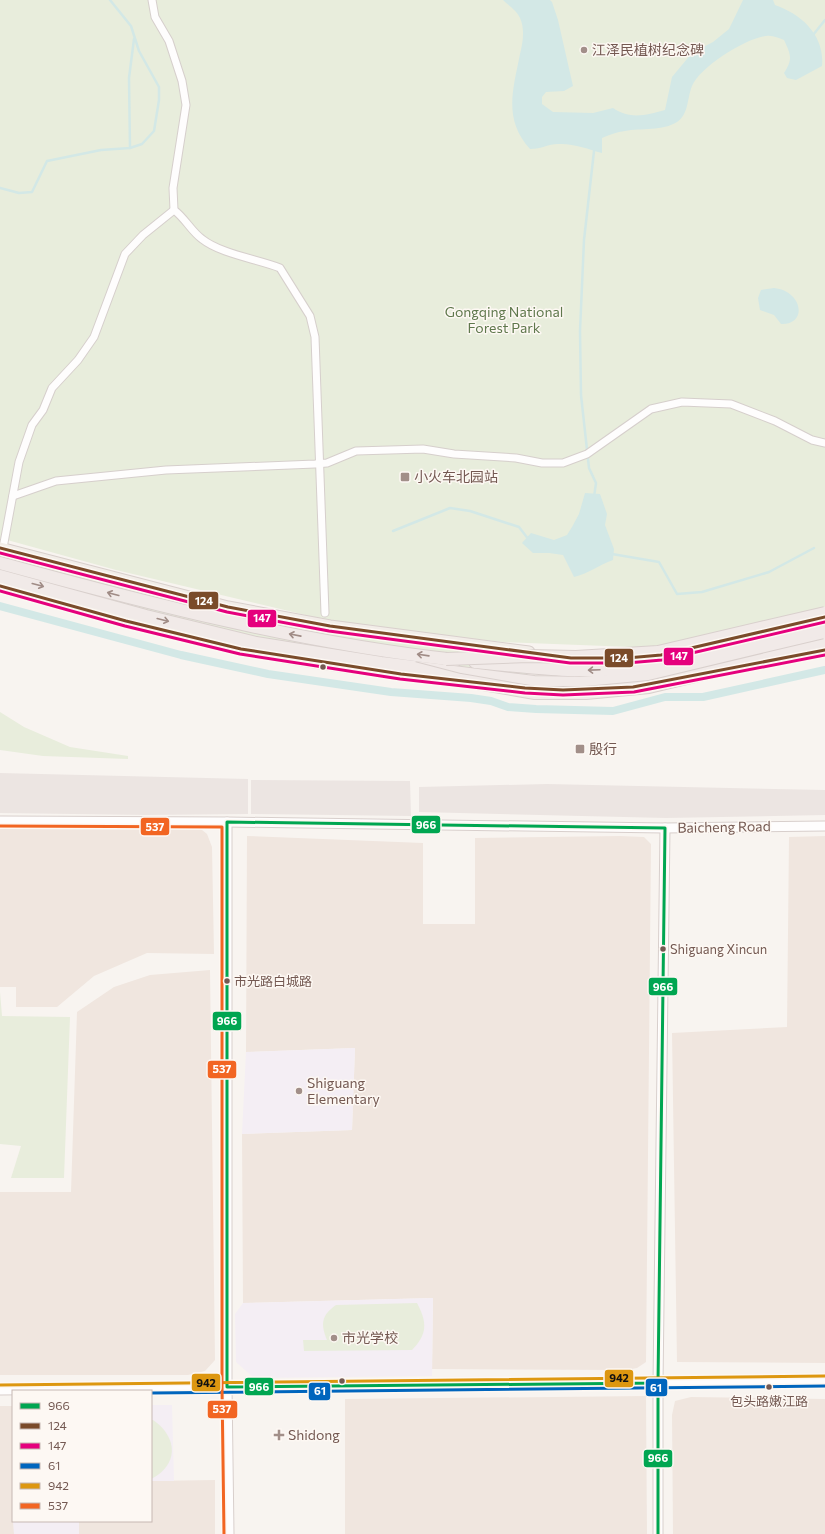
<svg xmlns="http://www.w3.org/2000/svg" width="825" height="1534" viewBox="0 0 825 1534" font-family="Commissioner,'Noto Sans SC',sans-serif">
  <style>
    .residential { fill: #f0e6df }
    .industrial { fill: #ece5e2 }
    .education { fill: #f4eef4 }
    .green { fill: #e8eddc }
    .water { fill: #d3e8e6 }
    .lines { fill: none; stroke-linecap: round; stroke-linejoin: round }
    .stream { stroke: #d3e8e6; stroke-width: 2.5 }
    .canal { stroke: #d3e8e6; stroke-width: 8 }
    .street-casing { stroke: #d6cfcc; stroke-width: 9 }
    .secondary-casing { stroke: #d8cfcc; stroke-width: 11 }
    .primary-casing { stroke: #d9d0cd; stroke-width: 13 }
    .highway-casing { stroke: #d9d0cd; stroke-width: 14 }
    .street { stroke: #fefdfd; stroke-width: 7 }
    .secondary { stroke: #fefdfd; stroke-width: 9 }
    .primary { stroke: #f2ede8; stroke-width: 11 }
    .highway { stroke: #f1eae8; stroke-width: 12 }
    .highway-bridge-casing { stroke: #d9d0cd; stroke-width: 14; stroke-linecap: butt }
    .highway-bridge { stroke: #f1eae8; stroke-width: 12 }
    .bus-1-casing { stroke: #fdf8f3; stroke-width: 6 }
    .bus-2-casing { stroke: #fdf8f3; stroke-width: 6 }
    .bus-3-casing { stroke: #fdf8f3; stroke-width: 6 }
    .bus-4-casing { stroke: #fdf8f3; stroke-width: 6 }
    .bus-5-casing { stroke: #fdf8f3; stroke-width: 6 }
    .bus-6-casing { stroke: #fdf8f3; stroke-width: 6 }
    .bus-1 { stroke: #00a651; stroke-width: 3 }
    .bus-2 { stroke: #7a4b2a; stroke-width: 3 }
    .bus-3 { stroke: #e5007d; stroke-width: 3 }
    .bus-4 { stroke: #0065bd; stroke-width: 3 }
    .bus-5 { stroke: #dd9710; stroke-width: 3 }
    .bus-6 { stroke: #f26522; stroke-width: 3 }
    .oneway { stroke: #a08c86 }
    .poi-dot { fill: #a28f89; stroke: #fdf8f3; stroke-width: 1.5 }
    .bus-dot { fill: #745952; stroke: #fdf8f3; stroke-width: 1.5 }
    .labels { text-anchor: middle; stroke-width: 3; stroke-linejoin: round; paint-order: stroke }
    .bus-label { font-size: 13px; fill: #745952; stroke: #fdf8f3; text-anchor: start }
    .poi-label { font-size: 14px; fill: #745952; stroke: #fdf8f3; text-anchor: start }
    .park-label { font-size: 14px; fill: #5f784c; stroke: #fdf8f3 }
    .street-label { font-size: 14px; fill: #745952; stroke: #fdf8f3 }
    .line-badge { stroke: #fdf8f3; stroke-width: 1.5 }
    .badge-label { font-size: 11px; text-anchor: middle; font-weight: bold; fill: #fff }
    .pale-badge-label { font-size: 11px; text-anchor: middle; font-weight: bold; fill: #111 }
  </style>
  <rect width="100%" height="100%" fill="#f8f4f0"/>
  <!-- residential -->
  <g class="residential">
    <path d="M197,826L207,834L212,847L214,954L147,953L94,976L57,1007H16V987H0V827Z"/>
    <path d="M247,836L423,843V924H475V838L620,836L644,837L651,844L646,1362L637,1368L626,1370L432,1369L433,1298L243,1303L242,1134L352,1130L355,1048L246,1052Z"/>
    <path d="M825,836V1363L677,1362L672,1033L787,1027L789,837Z"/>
    <path d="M210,970L215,1360L205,1371L188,1375H0V1192H71L77,1012L114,987L150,975Z"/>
    <path d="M646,1396L647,1534H345V1399Z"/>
    <path d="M691,1397L825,1399V1534H673L672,1415L675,1401Z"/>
    <path d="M0,1406H12L14,1534H0Z"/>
    <path d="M215,1480V1534H79V1521H151V1481Z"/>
  </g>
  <!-- industrial -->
  <g class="industrial">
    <path d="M0,773L248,779V814L146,815L0,813Z"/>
    <path d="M251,780L410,781L411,816L251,814Z"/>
    <path d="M547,784L825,790V815L666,818L419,812V787Z"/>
  </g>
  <!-- education -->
  <g class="education">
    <path d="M355,1048L352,1130L242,1134L246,1052Z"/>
    <path d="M433,1298L432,1376L254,1378L236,1362L235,1314L243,1303Z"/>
    <path d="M151,1405H172L174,1481H151Z"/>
    <path d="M13,1521H79V1534H14Z"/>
  </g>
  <!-- green -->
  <g class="green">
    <path d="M0,0H825V607L759,622L658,648L503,642L392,630L318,618L116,570L0,538Z"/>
    <path d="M0,553L225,611L301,625L298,648L0,575Z"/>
    <path d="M308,627L530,657L527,678L305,650Z"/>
    <path d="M0,712L24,727L70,747L128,756V759L43,756L0,750Z"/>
    <path d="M0,992L2,1016L70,1017L64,1178H11L21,1146L0,1144Z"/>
    <path d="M417,1303C427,1322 428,1334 412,1350L304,1351L303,1340H327C320,1323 322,1315 336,1305Z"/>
    <path d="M151,1420H153C178,1437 179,1465 151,1479Z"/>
  </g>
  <!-- water -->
  <g class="water">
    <path d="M503,0H550L552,2L558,20L573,86L564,91L546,92L542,97V104L553,112L593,113L613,108C631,120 646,115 665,110L672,77L692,53L713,42L729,29L743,0H773L775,5C801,14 825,35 822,66L796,80L787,78L784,73C793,59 791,55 784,40C778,38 773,35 766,36C746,38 700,67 692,86C687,98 689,114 677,122C663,131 641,128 625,131C617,132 609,135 602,138V153C588,149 573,143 558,144C548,144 542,149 530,149C503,119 513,90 520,54C523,42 525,29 520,18C517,11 508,5 503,0Z"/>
    <path d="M774,288C803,291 808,325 781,324L774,315L760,310L758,298L761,290Z"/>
    <path d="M585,493L600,494L607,514L605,525L614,549L613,560C599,565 588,574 574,577L563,555L549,553H533L522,543L531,533L554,540L567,535L572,527L579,514Z"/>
  </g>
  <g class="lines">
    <!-- stream -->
    <g class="stream">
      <path d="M813,35L825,20"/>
      <path d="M130,148L129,78L134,39"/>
      <path d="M0,188L19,193L32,192L47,161L101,150L130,148L142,144L154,131L159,100V87L139,51L131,26L110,0"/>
      <path d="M594,497L596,483L589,468L581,395L580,331L584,240L594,151"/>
      <path d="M393,531L450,508L470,511L519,527L529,540"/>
      <path d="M612,554L659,562L677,594L702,592L769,572L814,548"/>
    </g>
    <!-- canal -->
    <path class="canal" d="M0,606L181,655L268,674L391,692L471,698L491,701L508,707L536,709L613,711L665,697H703L825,670"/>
    <!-- street casing -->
    <g class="street-casing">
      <g id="street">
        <path d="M152,0L155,17L169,41L182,81L186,105L173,188L174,210C185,218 191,231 202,239C221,254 257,259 280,268L310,316L315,337L325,613"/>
        <path d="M13,496L56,481L166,470L315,464L327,463L356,451L423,449L454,454L516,458L542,463H563L587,454L651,409L682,402L731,404L775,421L812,440L825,443"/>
        <path d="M3,548L19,462L32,425L43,410L52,388L78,360L94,337L125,254L143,235L174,210"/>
      </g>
    </g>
    <!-- secondary casing -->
    <g class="secondary-casing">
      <g id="secondary">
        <path d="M0,821L227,822L665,828L825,826"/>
        <path d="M227,822V1387L229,1534"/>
        <path d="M0,1390L825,1381"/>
        <path d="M658,1534V1383L665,828"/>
      </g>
    </g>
    <!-- primary casing -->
    <g class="primary-casing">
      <g id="primary">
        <path d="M0,548L228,607L330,626L529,652"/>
        <path d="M0,586C80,608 160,632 241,649C306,662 373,671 439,679"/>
      </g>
    </g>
    <!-- highway casing -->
    <g class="highway-casing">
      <g id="highway">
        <path d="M0,563C150,604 301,643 456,660"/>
        <path d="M0,576L146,616L256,643L381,663L534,682L580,683L622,680L670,673L825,639"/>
        <path d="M475,662C526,667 578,674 629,668C695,660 760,643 825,628"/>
      </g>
    </g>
    <!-- street -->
    <use href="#street" class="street"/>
    <!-- secondary -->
    <use href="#secondary" class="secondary"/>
    <!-- primary -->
    <use href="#primary" class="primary"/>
    <!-- highway -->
    <use href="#highway" class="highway"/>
    <!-- highway-bridge casing -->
    <g class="highway-bridge-casing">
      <g id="highway-bridge">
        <path d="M446,659L528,656L576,657L658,652L825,613"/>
        <path d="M414,668L460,680L535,693H586L649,687L825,645"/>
      </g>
    </g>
    <!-- highway-bridge -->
    <use href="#highway-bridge" class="highway-bridge"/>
    <!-- bus-1 casing -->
    <g class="bus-1-casing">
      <g id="bus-1">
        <path d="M227,822L665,828L658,1383L227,1387Z"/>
        <path d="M658,1383V1534"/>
      </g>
    </g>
    <!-- bus-2 casing -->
    <g class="bus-2-casing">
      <g id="bus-2">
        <path d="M0,548L228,607L330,626L571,658H627L661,655L825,617"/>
        <path d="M0,586L126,621L241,649L401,674L525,688L563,690L633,687L825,650"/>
      </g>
    </g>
    <!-- bus-3 casing -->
    <g class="bus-3-casing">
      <g id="bus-3">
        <path d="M0,553L227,612L329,631L570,663H627L662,660L825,622"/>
        <path d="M0,591L125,626L240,654L400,679L525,693L563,695L634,692L825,655"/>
      </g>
    </g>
    <!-- bus-4 casing -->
    <g class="bus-4-casing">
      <path id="bus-4" d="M151,1393L825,1386"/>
    </g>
    <!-- bus-5 casing -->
    <g class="bus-5-casing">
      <path id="bus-5" d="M0,1385L825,1376"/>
    </g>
    <!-- bus-6 casing -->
    <g class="bus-6-casing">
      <path id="bus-6" d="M0,826L222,827V1387L224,1534"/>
    </g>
    <!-- bus-1 -->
    <use href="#bus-1" class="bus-1"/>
    <!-- bus-2 -->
    <use href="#bus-2" class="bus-2"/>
    <!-- bus-3 -->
    <use href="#bus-3" class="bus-3"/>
    <!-- bus-4 -->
    <use href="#bus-4" class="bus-4"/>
    <!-- bus-5 -->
    <use href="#bus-5" class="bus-5"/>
    <!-- bus-6 -->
    <use href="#bus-6" class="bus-6"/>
  </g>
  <!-- one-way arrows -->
  <defs><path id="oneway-shaft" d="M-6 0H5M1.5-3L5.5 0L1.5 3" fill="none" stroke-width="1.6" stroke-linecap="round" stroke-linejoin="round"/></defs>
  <g class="oneway">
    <use href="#oneway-shaft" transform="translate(38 585) rotate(15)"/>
    <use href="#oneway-shaft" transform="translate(113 594) rotate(-165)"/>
    <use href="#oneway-shaft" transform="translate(163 620) rotate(14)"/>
    <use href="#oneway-shaft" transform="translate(295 635) rotate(-169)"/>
    <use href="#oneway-shaft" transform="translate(423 655) rotate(-172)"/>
    <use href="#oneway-shaft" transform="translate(594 670) rotate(178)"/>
  </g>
  <!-- markers -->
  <g class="poi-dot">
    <circle cx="584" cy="50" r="4"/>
    <rect x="400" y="472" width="10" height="10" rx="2"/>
    <rect x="575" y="744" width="10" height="10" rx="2"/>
    <circle cx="299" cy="1091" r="4"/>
    <circle cx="334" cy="1338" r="4"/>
    <path d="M277 1429h4v4h4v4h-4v4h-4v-4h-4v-4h4z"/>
  </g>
  <g class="bus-dot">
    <circle cx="323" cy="667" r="3.5"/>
    <circle cx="663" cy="949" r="3.5"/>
    <circle cx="227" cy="981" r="3.5"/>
    <circle cx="342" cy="1381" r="3.5"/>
    <circle cx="769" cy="1387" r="3.5"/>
  </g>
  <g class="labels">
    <!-- bus labels -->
    <g class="bus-label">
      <text x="670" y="954">Shiguang Xincun</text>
      <text x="234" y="986">市光路白城路</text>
      <text x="769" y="1406" text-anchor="middle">包头路嫩江路</text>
    </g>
    <!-- poi labels -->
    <g class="poi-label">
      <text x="592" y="55">江泽民植树纪念碑</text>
      <text x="414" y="482">小火车北园站</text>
      <text x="589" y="754">殷行</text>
      <text x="307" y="1088">Shiguang<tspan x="307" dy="16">Elementary</tspan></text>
      <text x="342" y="1343">市光学校</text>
      <text x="288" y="1440">Shidong</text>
    </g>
    <!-- park labels -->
    <g class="park-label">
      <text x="504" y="317">Gongqing National<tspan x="504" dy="16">Forest Park</tspan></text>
    </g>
    <!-- street labels -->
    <g class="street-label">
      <text transform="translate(724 827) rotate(-1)" y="5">Baicheng Road</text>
    </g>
  </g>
  <g class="line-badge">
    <rect x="188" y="591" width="31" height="19" rx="4" fill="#7a4b2a"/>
    <rect x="247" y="609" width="30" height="19" rx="4" fill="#e5007d"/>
    <rect x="663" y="647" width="31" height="19" rx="4" fill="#e5007d"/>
    <rect x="604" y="648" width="30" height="20" rx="4" fill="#7a4b2a"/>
    <rect x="411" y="815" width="30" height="19" rx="4" fill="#00a651"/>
    <rect x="140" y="817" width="30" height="19" rx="4" fill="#f26522"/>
    <rect x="648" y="977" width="30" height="19" rx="4" fill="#00a651"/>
    <rect x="212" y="1011" width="30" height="20" rx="4" fill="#00a651"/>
    <rect x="207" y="1060" width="30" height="19" rx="4" fill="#f26522"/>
    <rect x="604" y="1369" width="30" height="19" rx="4" fill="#dd9710"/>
    <rect x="191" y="1373" width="30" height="19" rx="4" fill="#dd9710"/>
    <rect x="244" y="1377" width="30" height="19" rx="4" fill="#00a651"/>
    <rect x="645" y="1378" width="23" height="19" rx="4" fill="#0065bd"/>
    <rect x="308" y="1382" width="23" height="19" rx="4" fill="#0065bd"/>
    <rect x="207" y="1400" width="31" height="19" rx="4" fill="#f26522"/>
    <rect x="643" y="1449" width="30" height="19" rx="4" fill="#00a651"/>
  </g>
  <g class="badge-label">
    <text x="204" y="605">124</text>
    <text x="262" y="622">147</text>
    <text x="679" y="660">147</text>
    <text x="619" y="662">124</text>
    <text x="426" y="829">966</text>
    <text x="155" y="831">537</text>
    <text x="663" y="991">966</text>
    <text x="227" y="1025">966</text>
    <text x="222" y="1073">537</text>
    <text x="259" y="1391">966</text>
    <text x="656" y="1392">61</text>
    <text x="320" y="1395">61</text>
    <text x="222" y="1413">537</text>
    <text x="658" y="1462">966</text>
  </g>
  <g class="pale-badge-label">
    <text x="619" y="1382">942</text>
    <text x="206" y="1387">942</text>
  </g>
  <!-- legend -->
  <rect x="12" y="1390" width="140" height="132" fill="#fdf8f3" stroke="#c6b8b3"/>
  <rect x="20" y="1403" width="20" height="6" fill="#00a651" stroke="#c6b8b3"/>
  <text x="48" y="1410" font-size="12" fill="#745952">966</text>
  <rect x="20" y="1423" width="20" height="6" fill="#7a4b2a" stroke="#c6b8b3"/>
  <text x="48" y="1430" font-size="12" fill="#745952">124</text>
  <rect x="20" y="1443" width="20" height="6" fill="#e5007d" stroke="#c6b8b3"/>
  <text x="48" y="1450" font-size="12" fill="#745952">147</text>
  <rect x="20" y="1463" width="20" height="6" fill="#0065bd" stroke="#c6b8b3"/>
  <text x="48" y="1470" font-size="12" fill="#745952">61</text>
  <rect x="20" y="1483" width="20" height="6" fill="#dd9710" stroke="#c6b8b3"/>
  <text x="48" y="1490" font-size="12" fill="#745952">942</text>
  <rect x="20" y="1503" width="20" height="6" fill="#f26522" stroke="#c6b8b3"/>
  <text x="48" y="1510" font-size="12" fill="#745952">537</text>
</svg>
